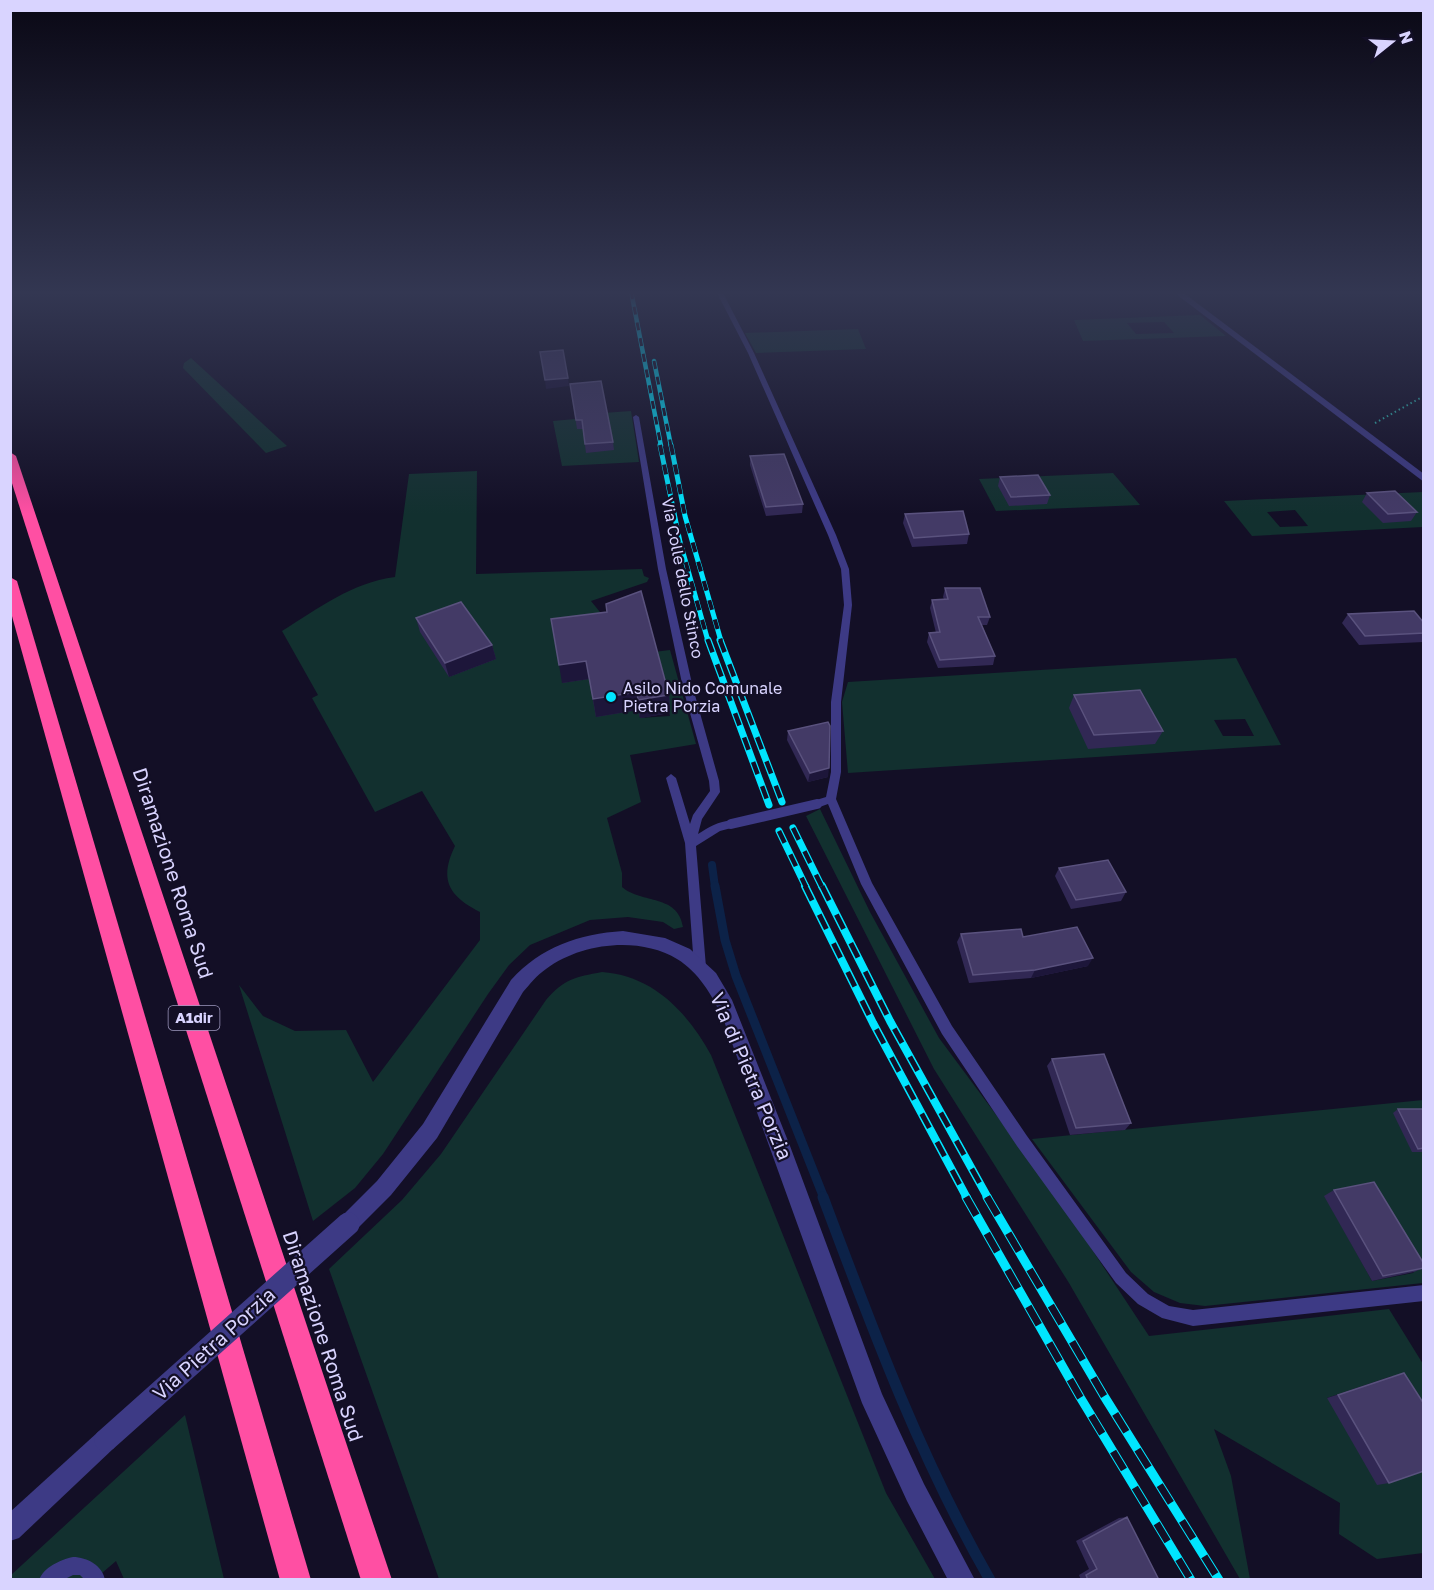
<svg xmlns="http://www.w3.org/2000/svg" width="1434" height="1590" viewBox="0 0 1434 1590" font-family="'Golos Text',sans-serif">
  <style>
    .green { fill: #12302f; fill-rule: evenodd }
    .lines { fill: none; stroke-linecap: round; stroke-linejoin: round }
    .stream-far2 { stroke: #0c2248; stroke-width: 8 }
    .stream-far1 { stroke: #0c2248; stroke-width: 9 }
    .stream { stroke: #0c2248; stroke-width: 11 }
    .path { stroke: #2fb8b0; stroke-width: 2; stroke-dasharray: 1.5 3; stroke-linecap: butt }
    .service { fill: #3d3a85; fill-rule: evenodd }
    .minor { fill: #3d3a85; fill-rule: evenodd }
    .tertiary { fill: #3d3a85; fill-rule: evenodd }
    .motorway { fill: #ff4fa3; fill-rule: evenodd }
    .rail-far4-casing { stroke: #00e5ff; stroke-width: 4.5 }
    .rail-far3-casing { stroke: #00e5ff; stroke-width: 5 }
    .rail-far2-casing { stroke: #00e5ff; stroke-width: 7 }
    .rail-far1-casing { stroke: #00e5ff; stroke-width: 8 }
    .rail-casing { stroke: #00e5ff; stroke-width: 9 }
    .rail-far4 { stroke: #130f26; stroke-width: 3; stroke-dasharray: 8; stroke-linecap: butt }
    .rail-far3 { stroke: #130f26; stroke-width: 4; stroke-dasharray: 10; stroke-linecap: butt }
    .rail-far2 { stroke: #130f26; stroke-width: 4.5; stroke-dasharray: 13; stroke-linecap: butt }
    .rail-far1 { stroke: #130f26; stroke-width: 5; stroke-dasharray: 16; stroke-linecap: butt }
    .rail { stroke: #130f26; stroke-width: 7; stroke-dasharray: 21; stroke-linecap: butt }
    .service-bridge { stroke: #3d3a85; stroke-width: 10 }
    .tertiary-bridge { stroke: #3d3a85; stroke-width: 23 }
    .wall { fill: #312854 }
    .shaded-wall { fill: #1d163a }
    .building { fill: #433a66; stroke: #5a527e; stroke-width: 1.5 }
    .poi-dot { fill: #00e5ff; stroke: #130f26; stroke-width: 2 }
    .labels { text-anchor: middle; stroke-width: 4.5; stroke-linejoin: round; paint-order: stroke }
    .shield { fill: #130f26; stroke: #9e99be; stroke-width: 1.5 }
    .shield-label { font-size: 15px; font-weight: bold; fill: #d9d4ff }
    .street-label { font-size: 16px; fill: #d9d4ff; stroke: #130f26 }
    .poi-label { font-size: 16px; fill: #d9d4ff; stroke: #130f26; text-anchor: start }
    .near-street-label { font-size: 20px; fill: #d9d4ff; stroke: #130f26 }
  </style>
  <rect width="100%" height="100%" fill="#130f26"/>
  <!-- green -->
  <g class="green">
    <path d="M1200,315L1226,336L1083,341L1074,320ZM1164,322L1174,333L1136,334L1127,323Z"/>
    <path d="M858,329L866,349L756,353L745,333Z"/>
    <path d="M191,358L287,446L266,453L183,368L184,363Z"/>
    <path d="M631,411L639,462L562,466L553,421L575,419V415Z"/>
    <path d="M477,471L476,574L642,569L644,576L649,578L647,582L591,601L608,622L603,677L638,710L640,718L670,716L654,652L670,650L696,744L630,755L641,802L607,818L622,873V887C642,904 678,894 683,927L674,929L663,922L628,917L590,920L530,945L509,965L488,994L383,1154L355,1188L313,1221L239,985L263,1016L295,1031L346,1030L373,1082L480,940V912C448,896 439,879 455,846L422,791L375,812L312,698L318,695L282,631C319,608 351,583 395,577L409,474Z"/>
    <path d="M1113,473L1140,505L996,511L979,479Z"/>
    <path d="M1423,492V527L1252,536L1224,501ZM1295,510L1308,526L1280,527L1267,512Z"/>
    <path d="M1236,658L1281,745L848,773L842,702L848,682ZM1245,719L1254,736H1223L1214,720Z"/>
    <path d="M820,809L870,912L939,1038L1058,1198L1149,1336L1389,1309L1423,1364V1427L1392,1376L1327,1398L1423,1468V1553L1377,1559L1339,1534L1340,1503L1214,1429L1231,1476L1250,1579H1240L1069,1283L934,1069L806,816Z"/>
    <path d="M602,972C654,976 687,1012 711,1055L886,1493L935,1579H439L329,1269L402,1200L441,1154L546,1000C564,979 575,977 602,972Z"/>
    <path d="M1423,1100V1283L1205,1306L1180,1303L1154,1292L1131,1272L1032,1139ZM1325,1196L1414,1272L1413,1273L1372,1281Z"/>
    <path d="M185,1415L224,1579H124L116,1561L95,1579L11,1580L10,1576Z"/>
  </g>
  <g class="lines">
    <!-- stream-far2 -->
    <path class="stream-far2" d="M712,865L715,887"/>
    <!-- stream-far1 -->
    <path class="stream-far1" d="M715,886L725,940L736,976L824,1198"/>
    <!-- stream -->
    <path class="stream" d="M823,1197C872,1328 920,1458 990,1580"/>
    <!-- path -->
    <path class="path" d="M1375,423L1424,396"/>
    <!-- service -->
    <g class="service">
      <path d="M716,291H722L754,353L836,535L849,569L852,605L841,702V772L836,799L872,883L952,1026L1027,1136L1126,1273L1148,1294L1169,1306L1193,1310L1424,1285V1301L1193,1326L1162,1318L1138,1304L1116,1283L1017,1146L942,1034L861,884L828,804L817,808L813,807L812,804L813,801L826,797L831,772V702L844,605L841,569L828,535L748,353Z"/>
      <path d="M636,415L639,417L666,569L693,688L719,781L720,792L702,819L698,834C709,827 722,819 735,821L736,824L735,827L720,831L696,846L706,967L704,971L700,972L696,971L694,967L685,843L666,778L671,774L676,778L690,824L693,815L710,791L709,781L683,688L658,569L633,417Z"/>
      <path d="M73,1557C87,1557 103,1566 105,1580H85L80,1575H73L63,1580H39C44,1567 60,1560 73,1557Z"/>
    </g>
    <!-- minor -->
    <path class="minor" d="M1172,291H1181L1424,474V482Z"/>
    <!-- tertiary -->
    <g class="tertiary">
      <path d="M623,931L665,938L690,949L716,973L732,1000L790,1146L882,1394L924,1484L975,1580H948L907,1501L862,1403L724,1021C713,997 700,973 677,959C639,936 581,943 546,969C537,975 530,984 523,992L437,1138L391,1195L355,1231L348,1234L341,1231L338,1224L341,1217L377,1181L423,1124L511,980C541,947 579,934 623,931Z"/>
      <path d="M106,1428L114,1432L118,1440L114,1448L19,1538L10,1541V1512L98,1432Z"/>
    </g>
    <!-- motorway -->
    <g class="motorway">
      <path d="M10,452L16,456L392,1580H361L10,477Z"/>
      <path d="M10,577L17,581L311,1580H280L10,609Z"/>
    </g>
    <!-- rail-far4 casing -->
    <g class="rail-far4-casing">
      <g id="rail-far4">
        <path d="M631,291L661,446"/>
        <path d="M654,361L671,446"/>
      </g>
    </g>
    <!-- rail-far3 casing -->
    <g class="rail-far3-casing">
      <g id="rail-far3">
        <path d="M660,445L680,542L708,641"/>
        <path d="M671,445L685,516L721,641"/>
      </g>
    </g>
    <!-- rail-far2 casing -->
    <g class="rail-far2-casing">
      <g id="rail-far2">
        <path d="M708,640L769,805"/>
        <path d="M720,640L782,802"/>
        <path d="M793,828L822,887"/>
        <path d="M779,831L806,887"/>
      </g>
    </g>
    <!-- rail-far1 casing -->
    <g class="rail-far1-casing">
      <g id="rail-far1">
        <path d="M805,886L873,1023L967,1198"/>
        <path d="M822,886L890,1021L988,1198"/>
      </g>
    </g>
    <!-- rail casing -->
    <g class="rail-casing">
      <g id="rail">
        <path d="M966,1197L1080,1397L1191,1580"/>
        <path d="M987,1197L1104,1396L1219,1580"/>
      </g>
    </g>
    <!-- rail-far4 -->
    <use href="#rail-far4" class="rail-far4"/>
    <!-- rail-far3 -->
    <use href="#rail-far3" class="rail-far3"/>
    <!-- rail-far2 -->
    <use href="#rail-far2" class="rail-far2"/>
    <!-- rail-far1 -->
    <use href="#rail-far1" class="rail-far1"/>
    <!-- rail -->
    <use href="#rail" class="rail"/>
    <!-- service-bridge -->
    <path class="service-bridge" d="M731,824L817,804"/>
    <!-- tertiary-bridge -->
    <path class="tertiary-bridge" d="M106,1440L348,1224"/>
  </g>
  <!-- wall -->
  <g class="wall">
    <path d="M570,384L613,442L614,450L586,453L583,429H577Z"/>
    <path d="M750,456L803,504L802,513L766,516L750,465Z"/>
    <path d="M1000,477L1050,495L1047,504L1009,506L998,486Z"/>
    <path d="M1367,493L1417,512L1411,521L1383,523L1362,502Z"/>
    <path d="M905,514L969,534L967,544L912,547L903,523Z"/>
    <path d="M945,588L990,617L987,625H982L995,656L993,665L938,668L927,642L929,633H936L930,608L932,600L944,599L943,597Z"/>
    <path d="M606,604L669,695L670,713L640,718L638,710L596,717L589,679L562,683L607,612Z"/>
    <path d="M1348,614L1424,623V642L1359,645L1342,623Z"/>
    <path d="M416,618L492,645L496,659L449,677L420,632Z"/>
    <path d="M1074,695L1163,731L1155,744L1088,749L1069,708Z"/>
    <path d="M788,731L828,777L808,782L787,740Z"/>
    <path d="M1059,868L1126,892L1121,901L1071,909L1055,876Z"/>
    <path d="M961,934L1023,937L1088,966L1031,978L969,983L957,942Z"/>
    <path d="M1052,1059L1131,1123L1125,1130L1070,1135L1047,1066Z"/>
    <path d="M1398,1109H1424V1152H1412L1393,1113Z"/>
    <path d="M1334,1190L1424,1264V1268L1414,1272L1372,1281L1324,1196Z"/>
    <path d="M1404,1373L1389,1483L1377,1485L1327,1398Z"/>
    <path d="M1127,1517L1159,1580H1081L1079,1575L1089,1569L1076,1541L1119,1518Z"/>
  </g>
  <!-- shaded-wall -->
  <g class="shaded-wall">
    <path d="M568,378L569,386L546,389L545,380Z"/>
    <path d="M492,645L496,659L449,677L445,663Z"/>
    <path d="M586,661L589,679L562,683L559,665Z"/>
    <path d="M637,692L638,710L596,717L593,699Z"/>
    <path d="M669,695L670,713L640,718L638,700Z"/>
    <path d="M829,768L828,777L808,782L810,773Z"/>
    <path d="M1093,958L1088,966L1031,978L1035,970Z"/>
  </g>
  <!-- building -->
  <g class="building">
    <path d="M563,350L568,378L545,380L540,352Z"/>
    <path d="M601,381L613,442L585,444L582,420H576L570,384Z"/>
    <path d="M784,454L803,504L766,507L750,456Z"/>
    <path d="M1038,475L1050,495L1011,497L1000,477Z"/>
    <path d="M1395,491L1417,512L1388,514L1367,493Z"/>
    <path d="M963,511L969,534L914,538L905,514Z"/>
    <path d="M945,588H980L990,617H978L995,656L940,660L929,633L940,632L932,600L948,599Z"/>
    <path d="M641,591L669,695L638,700L637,692L593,699L586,661L559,665L551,619L607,612L606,604Z"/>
    <path d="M461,602L492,645L445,663L416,618Z"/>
    <path d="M1414,611L1424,623V633L1365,636L1348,614Z"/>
    <path d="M1140,690L1163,731L1094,735L1074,695Z"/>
    <path d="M828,722L830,726L829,768L810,773L788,731Z"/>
    <path d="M1108,860L1126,892L1076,900L1059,868Z"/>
    <path d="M1077,927L1093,958L1035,970L973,975L961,934L1021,929L1023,937Z"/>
    <path d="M1104,1054L1131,1123L1076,1128L1052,1059Z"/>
    <path d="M1398,1109H1424V1148L1418,1149Z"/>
    <path d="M1374,1182L1424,1264V1268L1383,1276L1334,1190Z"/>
    <path d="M1404,1373L1424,1404V1471L1389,1483L1338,1395Z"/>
    <path d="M1127,1517L1159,1580H1088L1086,1575L1097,1569L1083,1541Z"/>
  </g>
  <!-- sky -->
  <linearGradient id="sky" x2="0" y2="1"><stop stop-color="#0a0815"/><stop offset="0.57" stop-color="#333752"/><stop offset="1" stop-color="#333752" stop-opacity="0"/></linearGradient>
  <rect width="1434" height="514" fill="url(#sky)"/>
  <!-- markers -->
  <circle class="poi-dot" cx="611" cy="697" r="6"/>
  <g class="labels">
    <!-- shield labels -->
    <rect class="shield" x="168.5" y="1006" width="51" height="24" rx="4.5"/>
    <g class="shield-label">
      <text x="194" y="1023">A1dir</text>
    </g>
    <!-- street labels -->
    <g class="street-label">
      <text transform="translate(683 578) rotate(79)" y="6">Via Colle dello Stinco</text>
    </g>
    <!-- poi labels -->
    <g class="poi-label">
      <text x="623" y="694">Asilo Nido Comunale<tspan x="623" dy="18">Pietra Porzia</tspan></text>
    </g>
    <!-- near-street labels -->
    <g class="near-street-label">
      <text transform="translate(173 873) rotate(72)" y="7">Diramazione Roma Sud</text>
      <text transform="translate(751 1076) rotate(67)" y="7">Via di Pietra Porzia</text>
      <text transform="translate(323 1336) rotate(72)" y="7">Diramazione Roma Sud</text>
      <text transform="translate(214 1344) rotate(-42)" y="7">Via Pietra Porzia</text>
    </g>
  </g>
  <!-- border -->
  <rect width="1434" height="1590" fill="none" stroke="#d9d4ff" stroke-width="24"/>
  <!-- north arrow -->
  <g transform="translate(1392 42) rotate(72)" stroke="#130f26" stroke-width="4.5" paint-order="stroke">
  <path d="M0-4.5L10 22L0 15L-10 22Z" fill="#d9d4ff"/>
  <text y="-9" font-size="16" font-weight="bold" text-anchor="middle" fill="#d9d4ff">N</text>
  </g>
</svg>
